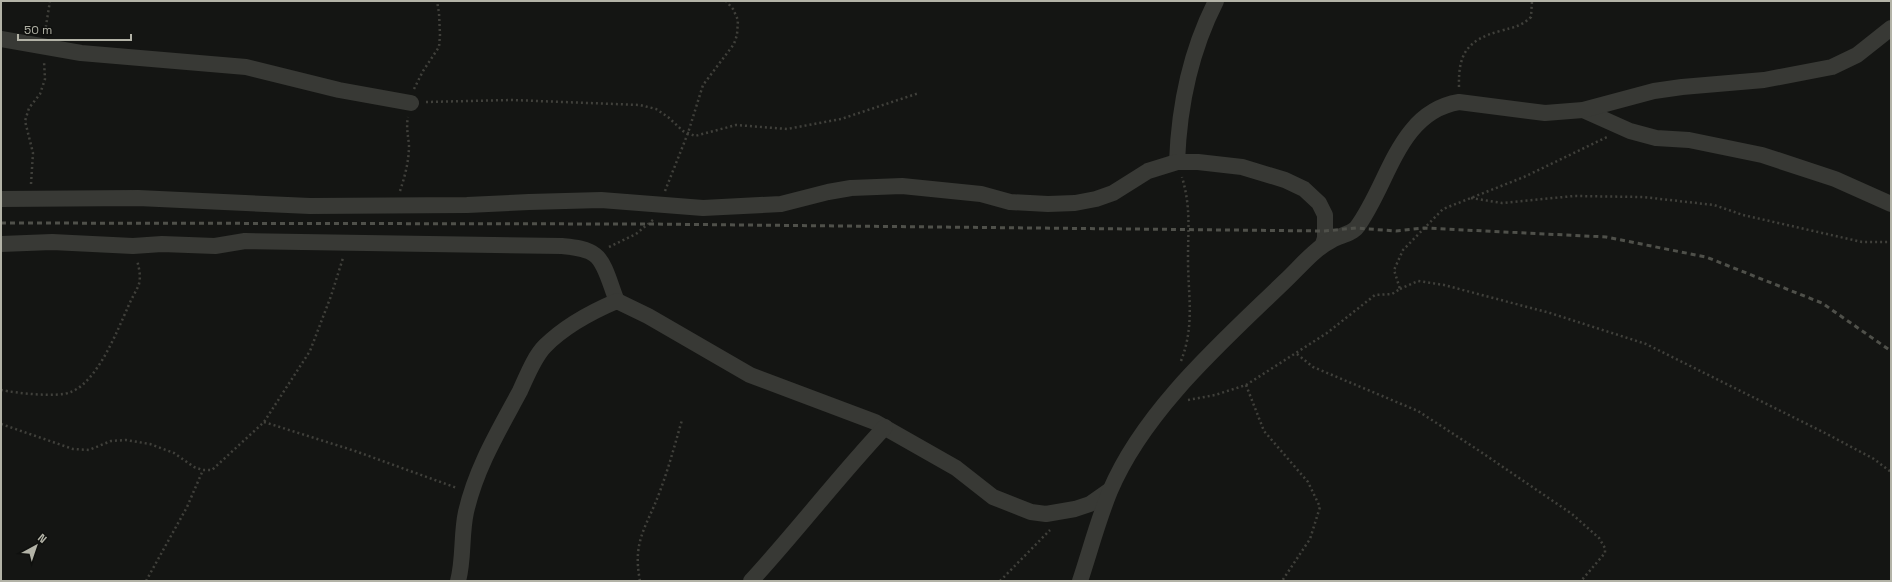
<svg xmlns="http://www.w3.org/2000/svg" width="1892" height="582" viewBox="0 0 1892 582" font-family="'Space Grotesk',sans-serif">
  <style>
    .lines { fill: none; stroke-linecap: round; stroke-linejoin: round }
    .path { stroke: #40403b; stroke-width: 2.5; stroke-dasharray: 2 3; stroke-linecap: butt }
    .minor { stroke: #383935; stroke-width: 16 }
    .rail { stroke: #4f504a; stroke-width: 3; stroke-dasharray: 5 4; stroke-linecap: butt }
  </style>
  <rect width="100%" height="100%" fill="#141513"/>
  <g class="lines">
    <!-- path -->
    <g class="path">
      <path d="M45,32L50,1"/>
      <path d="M1459,87C1458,54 1467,40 1500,31C1514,27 1520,27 1531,17L1532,1"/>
      <path d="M414,89L423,71L439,47L440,35L439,13L437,1"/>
      <path d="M426,102L512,100L640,105L656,109L668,117L683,131L695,136L736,125L787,129L841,119L919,93"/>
      <path d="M31,184L33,153L25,121L29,108L40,94L45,79L44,61"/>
      <path d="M400,191C405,176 409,161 409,145C408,135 406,127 408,117"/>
      <path d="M665,191L688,133L703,85L734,44L737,35L738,20L733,9L726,1"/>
      <path d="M1471,198L1502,203L1574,196L1643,197L1714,205L1743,215L1862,242H1891"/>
      <path d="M609,247L636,234L654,219"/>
      <path d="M1400,289L1418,281L1444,285L1550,313L1646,344L1825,433L1874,459L1891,472"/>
      <path d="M1297,354L1313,367L1418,411L1475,448L1572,514L1599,538L1605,548V553L1581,581"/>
      <path d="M1181,361C1195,325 1188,296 1188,259C1188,227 1191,208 1182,177"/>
      <path d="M1246,385L1264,431L1308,482L1320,507L1310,539L1282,581"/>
      <path d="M1,390C16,393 58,398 71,392C98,381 117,331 128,307C131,299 136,292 139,284C141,276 139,268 137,260"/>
      <path d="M1188,400L1215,395L1246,385L1327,333L1375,295L1392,294L1400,289L1394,270L1403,250L1443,209L1524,177L1607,137"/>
      <path d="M264,422L355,451L457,488"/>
      <path d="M1,424L73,449L89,450L111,441L126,440L150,444L174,453L194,467L203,470H212L264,422L310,351L331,296L343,258"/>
      <path d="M146,581L187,507L203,470"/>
      <path d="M640,581C632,540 647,527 660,491C669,467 675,444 682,420"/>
      <path d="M1000,581L1050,530"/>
    </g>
    <!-- minor -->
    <g class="minor">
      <path d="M1,39L81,53L246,67L339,90L411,103"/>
      <path d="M1583,110L1630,131L1656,138L1689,140L1762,155L1835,179L1891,204"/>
      <path d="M1177,162C1179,107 1191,50 1216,1"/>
      <path d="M1,199L138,198L310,206L467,205L529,202L601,200L703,208L781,204L828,192L851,188L902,186L981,194L1010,202L1048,204L1075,203L1096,199L1113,193L1148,171L1177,162H1198L1242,167L1285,180L1304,189L1319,203L1325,215V238L1323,244"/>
      <path d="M1,244L52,242L133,246L162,244L215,246L245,241L562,246C572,247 587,248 595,255C606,263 611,288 617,301"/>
      <path d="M458,581C464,559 461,534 466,512C476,468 499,430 520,391C527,376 534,357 545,346C565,326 591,312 617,301L648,316L750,375L875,422L956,468L993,497L1031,512L1046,514L1075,509L1090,504L1110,490"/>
      <path d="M751,581C797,531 838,477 885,427"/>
      <path d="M1080,581C1090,551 1098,520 1110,491C1144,410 1223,341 1285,281C1300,267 1314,249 1332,240C1339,236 1353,233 1357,227C1389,184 1398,112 1459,102L1545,113L1583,110L1654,91L1682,87L1764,80L1832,67L1857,55L1891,28"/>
    </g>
    <!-- rail -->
    <path class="rail" d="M1,223L648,224L1324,231L1356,228L1396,231L1424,228L1606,237L1706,257L1822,303L1891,351"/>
  </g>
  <!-- border -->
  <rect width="1892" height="582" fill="none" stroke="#b3b3a7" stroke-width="4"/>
  <!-- north arrow -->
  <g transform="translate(36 546) rotate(40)" stroke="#0f100e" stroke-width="3" paint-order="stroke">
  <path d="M0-3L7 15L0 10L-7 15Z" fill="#b3b3a7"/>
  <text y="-6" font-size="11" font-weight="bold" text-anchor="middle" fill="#b3b3a7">N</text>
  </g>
  <!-- scale -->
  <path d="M18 34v6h113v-6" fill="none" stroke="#b3b3a7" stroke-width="2"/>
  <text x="24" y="34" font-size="12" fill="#b3b3a7" stroke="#0f100e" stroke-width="3" paint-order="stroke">50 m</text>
</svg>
